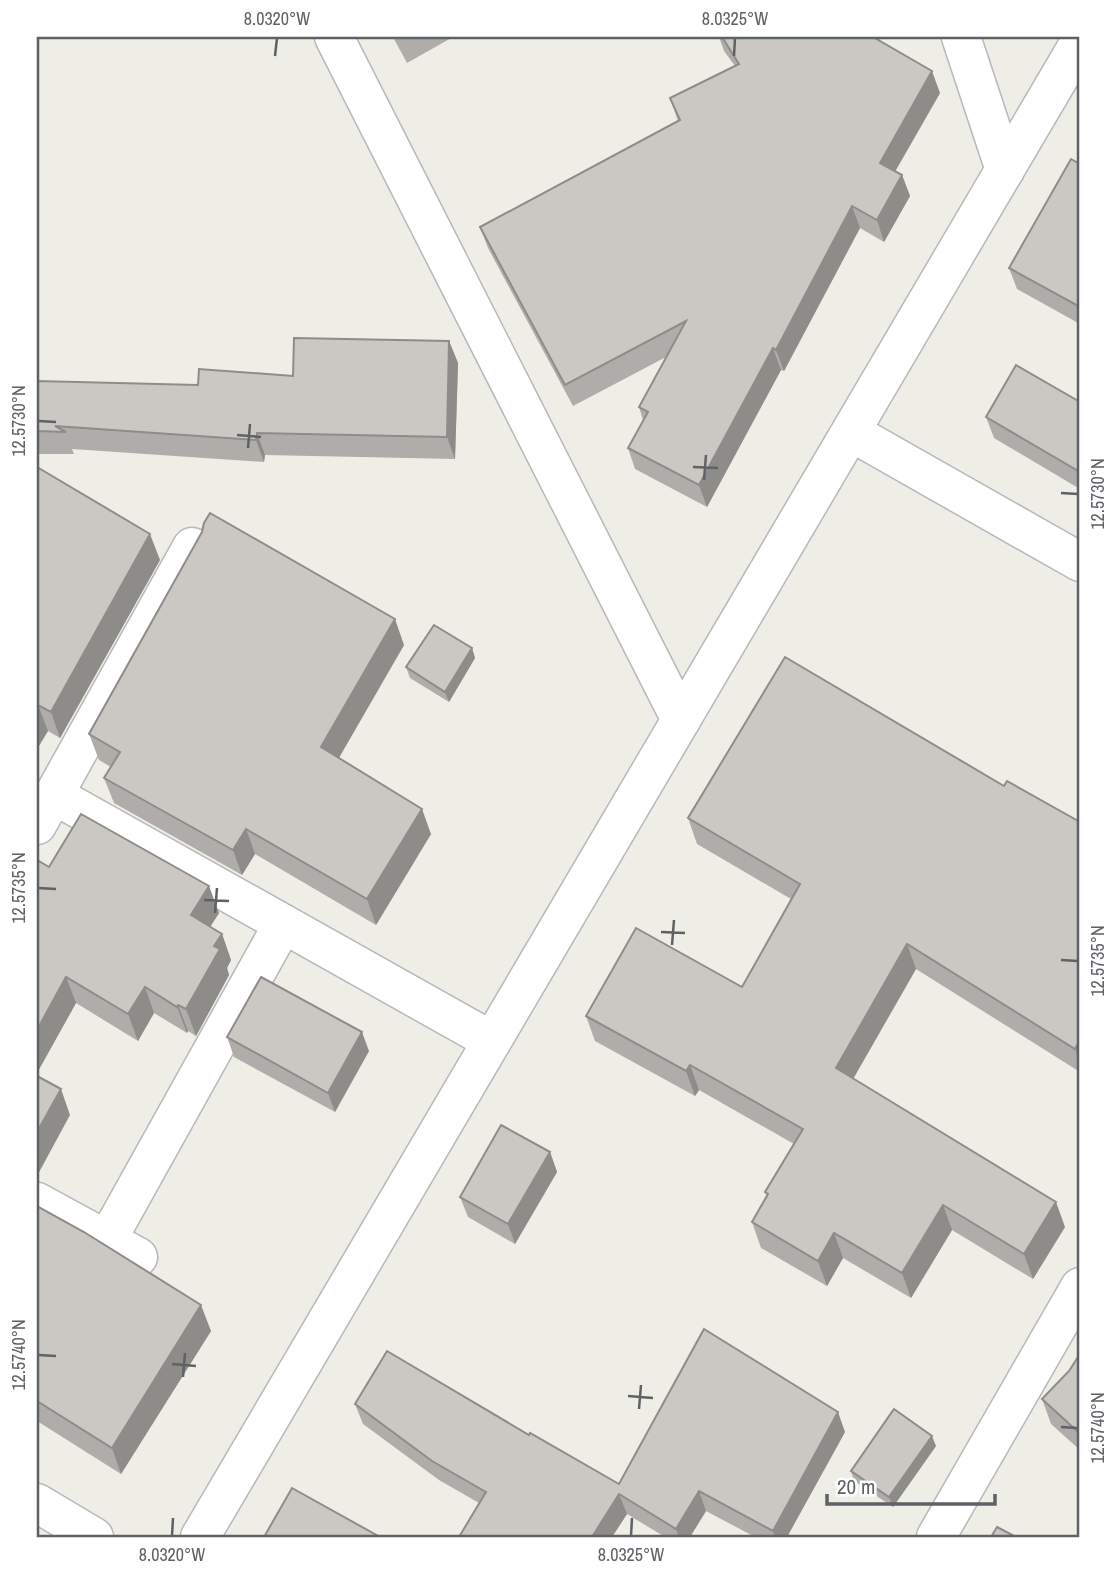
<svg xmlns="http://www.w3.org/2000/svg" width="1117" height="1574" viewBox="0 0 1117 1574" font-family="'Archivo Narrow',sans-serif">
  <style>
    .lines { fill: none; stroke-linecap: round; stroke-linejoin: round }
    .minor-casing { stroke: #b6b8bc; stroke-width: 41 }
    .tertiary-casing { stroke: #b6b8bc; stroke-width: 41 }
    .minor { stroke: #fff; stroke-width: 38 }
    .tertiary { stroke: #fff; stroke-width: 38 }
    .wall { fill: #afaca9 }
    .shaded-wall { fill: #8e8c89 }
    .building { fill: #cbc8c4; stroke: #8e8c89; stroke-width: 2 }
    .ticks { fill: none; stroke: #5e6166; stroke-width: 2.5 }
    .neatline { fill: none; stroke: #5e6166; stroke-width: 2.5 }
    .ticks-label { font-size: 18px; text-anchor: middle; fill: #5e6166 }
  </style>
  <rect width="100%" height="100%" fill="#efeee6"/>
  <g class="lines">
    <!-- minor casing -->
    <g class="minor-casing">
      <g id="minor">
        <path d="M334,37L681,720"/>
        <path d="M961,37L1005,170"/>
        <path d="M851,432L1080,562"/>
        <path d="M54,795L492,1041"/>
        <path d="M37,825L192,547"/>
        <path d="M37,1202L138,1257"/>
        <path d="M107,1240L283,924"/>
        <path d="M37,1503L94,1537"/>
        <path d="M936,1537L1080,1287"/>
      </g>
    </g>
    <!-- tertiary casing -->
    <g class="tertiary-casing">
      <path id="tertiary" d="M200,1537L1080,42"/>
    </g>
    <!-- minor -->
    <use href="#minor" class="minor"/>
    <!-- tertiary -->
    <use href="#tertiary" class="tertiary"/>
  </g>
  <!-- wall -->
  <g class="wall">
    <path d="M393,37H453L407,63Z"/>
    <path d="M719,37H883L879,40L940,93L895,171L902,175L910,196L884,242L860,228L784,371L781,370L707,507L635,469L628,448L643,420L639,407L666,357L573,406L488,248L480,227L678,121L670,98L735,66L724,51Z"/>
    <path d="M1080,164V324L1017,289L1009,268Z"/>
    <path d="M449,341L458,363L455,459L265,455L264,462L72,449L74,454H37V381L198,385L293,376Z"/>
    <path d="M1080,402V489L994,438L986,417Z"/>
    <path d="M37,467L160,560L60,738L48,731L37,749Z"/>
    <path d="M404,645L339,758L431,834L376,925L255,854L242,875L114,803L104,778L111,767L99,760L89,734Z"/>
    <path d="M472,648L475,658L449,702L410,678L406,667Z"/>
    <path d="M1004,786L1080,822V1072L916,969L853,1079L1065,1227L1033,1279L952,1230L911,1298L843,1258L827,1286L761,1248L752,1222L767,1197L765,1192L794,1144L699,1090L695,1096L595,1041L586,1016L742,987L791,899L697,844L688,818Z"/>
    <path d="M37,860L49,867L219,913L210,927L222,934L231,960L227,968L229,975L196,1036L188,1031L187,1033L154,1013L138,1041L76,1003L37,1073Z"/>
    <path d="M227,1037L369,1051L335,1112L234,1057Z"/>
    <path d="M550,1152L557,1172L515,1244L468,1217L460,1197Z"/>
    <path d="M37,1206L211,1331L121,1474L37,1421Z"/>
    <path d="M1080,1354V1450L1051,1424L1042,1399L1069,1371Z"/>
    <path d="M355,1404L529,1435L619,1484L845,1432L787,1537H755L706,1511L690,1537H665L627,1514L612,1537H459L479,1503L439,1480L363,1424Z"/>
    <path d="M936,1446L893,1507L854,1481L851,1471Z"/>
  </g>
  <!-- shaded-wall -->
  <g class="shaded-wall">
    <path d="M932,71L940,93L888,184L880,163Z"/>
    <path d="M902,175L910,196L884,242L877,220Z"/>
    <path d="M852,206L860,228L784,371L776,350Z"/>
    <path d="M449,341L458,363L455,459L447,437Z"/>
    <path d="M773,348L781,370L707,507L699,485Z"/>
    <path d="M257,433L265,455L264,462L256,440Z"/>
    <path d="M150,534L160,560L60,738L51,712Z"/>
    <path d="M395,619L404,645L330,773L321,747Z"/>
    <path d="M472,648L475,658L449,702L445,692Z"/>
    <path d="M38,705L48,731L37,749V707Z"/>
    <path d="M422,809L431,834L376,925L367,899Z"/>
    <path d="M246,829L255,854L242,875L233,850Z"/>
    <path d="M209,886L219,913L201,941L191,915Z"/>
    <path d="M222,934L231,960L227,968L229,975L196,1036L186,1009L214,946Z"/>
    <path d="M907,944L916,969L845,1093L836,1068Z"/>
    <path d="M66,977L76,1003L37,1073V1030Z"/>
    <path d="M145,987L154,1013L138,1041L128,1014Z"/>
    <path d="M178,1005L188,1031L187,1033L177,1007Z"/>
    <path d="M362,1032L369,1051L335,1112L328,1093Z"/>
    <path d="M1080,1040V1064L1075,1049Z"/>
    <path d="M690,1065L699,1090L695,1096L686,1071Z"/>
    <path d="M61,1089L70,1115L37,1176V1132Z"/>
    <path d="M550,1152L557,1172L515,1244L508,1224Z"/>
    <path d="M1056,1202L1065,1227L1033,1279L1024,1254Z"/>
    <path d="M943,1205L952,1230L911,1298L902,1273Z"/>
    <path d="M834,1233L843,1258L827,1286L818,1261Z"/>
    <path d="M201,1305L211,1331L121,1474L112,1448Z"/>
    <path d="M838,1412L845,1432L787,1537H775L773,1531Z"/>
    <path d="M1080,1427V1440L1077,1431Z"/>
    <path d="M932,1436L936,1446L893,1507L889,1497Z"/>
    <path d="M699,1491L706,1511L690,1537H679L676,1529Z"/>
    <path d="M619,1494L627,1514L612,1537H592Z"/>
  </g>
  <!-- building -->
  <g class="building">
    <path d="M722,37H873L932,71L880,163L902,175L877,220L852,206L776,350L773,348L699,485L628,448L648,412L639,407L686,321L565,385L480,227L680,120L670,98L739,64Z"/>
    <path d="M1071,159L1080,164V307L1009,268Z"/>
    <path d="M294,338L449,341L447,437L257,433L256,440L55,426L66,432L37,431V381L198,385L199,369L293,376Z"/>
    <path d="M1016,365L1080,402V472L986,417Z"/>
    <path d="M37,467L150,534L51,712L38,705L37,707Z"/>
    <path d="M210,513L395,619L321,747L422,809L367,899L246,829L233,850L104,778L120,752L89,734L202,532L204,523Z"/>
    <path d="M434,625L472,648L445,692L406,667Z"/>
    <path d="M785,657L1004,786L1007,781L1080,822V1040L1075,1049L907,944L836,1068L1056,1202L1024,1254L943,1205L902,1273L834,1233L818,1261L752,1222L768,1194L765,1192L803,1129L690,1065L686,1071L586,1016L636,928L742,987L800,884L688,818Z"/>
    <path d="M81,814L209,886L191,915L222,934L214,946L220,949L186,1009L178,1005L177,1007L145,987L128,1014L66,977L37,1030V860L49,867Z"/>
    <path d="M261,977L362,1032L328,1093L227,1037Z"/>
    <path d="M37,1076L61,1089L37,1132Z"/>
    <path d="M501,1125L550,1152L508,1224L460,1197Z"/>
    <path d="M37,1206L84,1232L201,1305L112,1448L37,1401Z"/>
    <path d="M704,1329L838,1412L773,1531L699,1491L676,1529L619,1494L592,1537H459L486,1492L432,1461L355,1404L387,1351L529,1435L530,1433L619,1484Z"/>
    <path d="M1080,1354V1427L1077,1431L1042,1399L1069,1371Z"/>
    <path d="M894,1409L932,1436L889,1497L851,1471Z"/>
    <path d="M292,1488L380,1537H264Z"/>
    <path d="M997,1527L1016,1537H991Z"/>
  </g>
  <!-- ticks -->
  <path class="ticks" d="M275,56L277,38M734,56L735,38M38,421L56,422M237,435L261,437M248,448L250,424M693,467L718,468M704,480L706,455M1061,493L1078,494M38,888L56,889M204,900L229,901M215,913L217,888M661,932L685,933M672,945L674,920M1061,960L1078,961M38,1355L56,1356M172,1364L196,1366M183,1377L185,1353M628,1396L653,1398M639,1409L641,1385M1061,1427L1078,1428M172,1536L173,1518M631,1536L632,1518"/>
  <!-- border -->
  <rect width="1117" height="1574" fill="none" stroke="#ffffff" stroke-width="77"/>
  <!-- scale -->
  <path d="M827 1494v10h168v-10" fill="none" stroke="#5e6166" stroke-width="3.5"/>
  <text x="837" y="1494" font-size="21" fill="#5e6166" stroke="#ffffff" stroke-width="5" paint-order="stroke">20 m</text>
  <rect x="38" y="38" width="1040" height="1498" class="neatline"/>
  <g class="ticks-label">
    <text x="277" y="25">8.0320°W</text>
    <text x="735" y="25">8.0325°W</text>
    <text transform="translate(19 421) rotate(-90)" y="6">12.5730°N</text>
    <text transform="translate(1098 494) rotate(-90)" y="6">12.5730°N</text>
    <text transform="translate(19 888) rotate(-90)" y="6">12.5735°N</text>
    <text transform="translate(1098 961) rotate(-90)" y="6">12.5735°N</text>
    <text transform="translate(19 1355) rotate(-90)" y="6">12.5740°N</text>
    <text transform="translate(1098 1428) rotate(-90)" y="6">12.5740°N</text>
    <text x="172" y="1561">8.0320°W</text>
    <text x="631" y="1561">8.0325°W</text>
  </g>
</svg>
